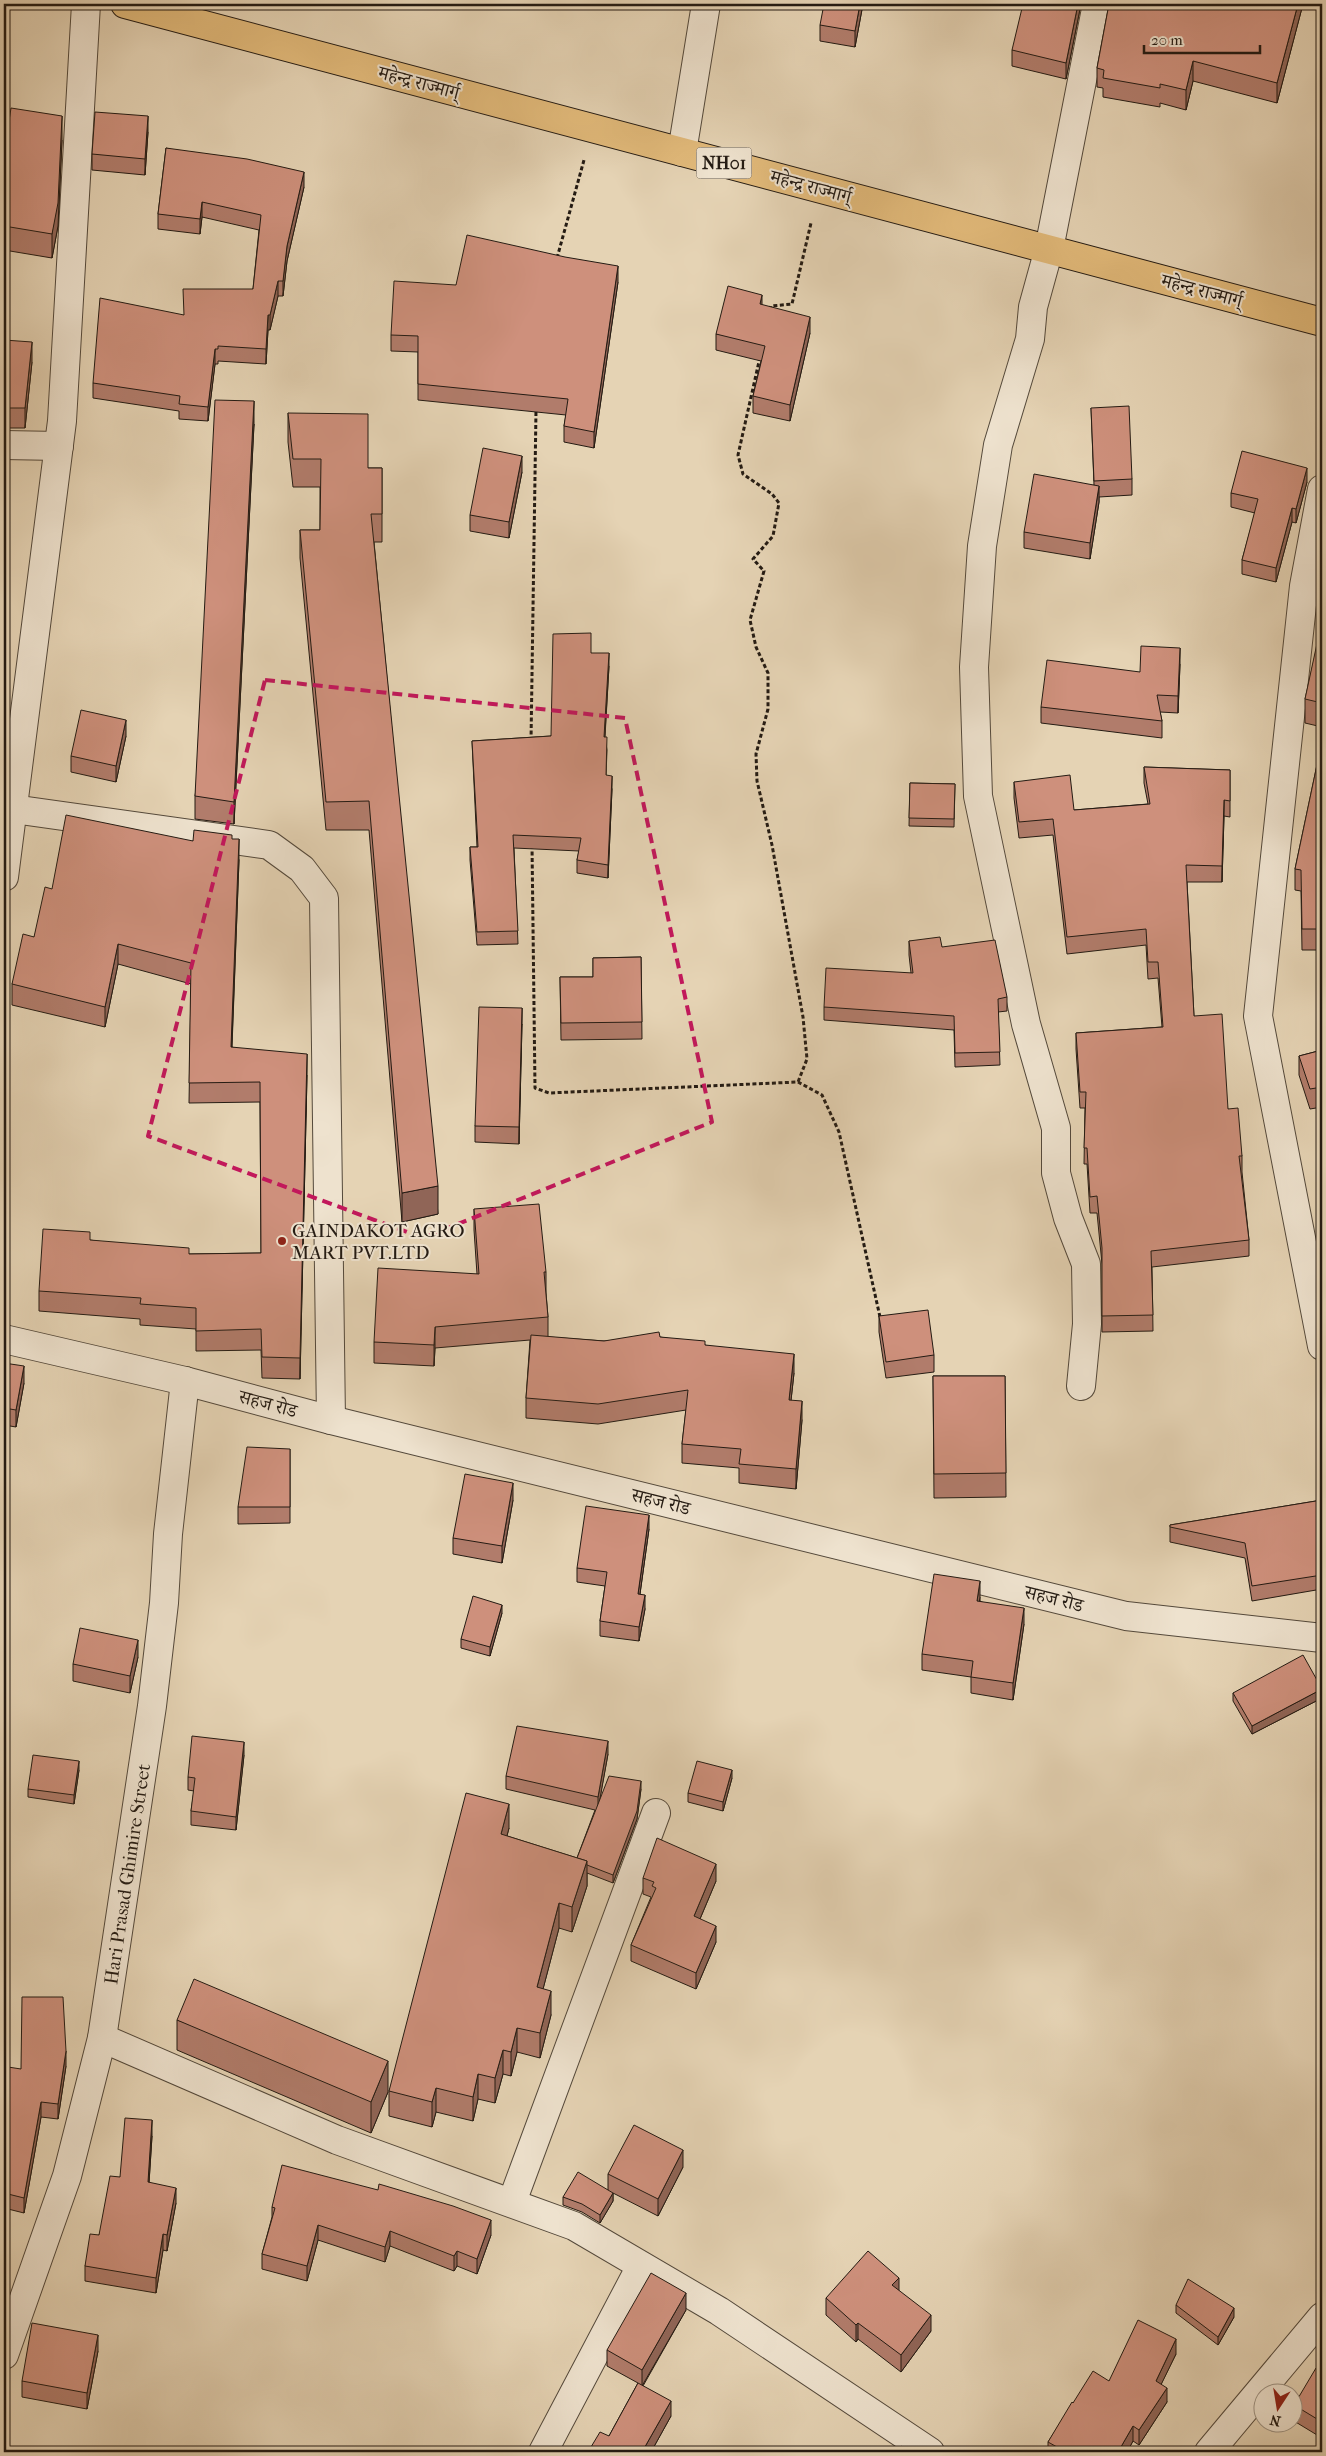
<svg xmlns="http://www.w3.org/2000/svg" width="1326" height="2456" viewBox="0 0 1326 2456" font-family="'IM FELL French Canon','Noto Serif Devanagari',serif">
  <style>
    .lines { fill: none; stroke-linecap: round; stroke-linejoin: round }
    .minor-casing { stroke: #54493b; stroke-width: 30 }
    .highway-casing { stroke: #241b13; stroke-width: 30 }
    .path { stroke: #241b13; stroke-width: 3; stroke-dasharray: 4 2.5; stroke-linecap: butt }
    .minor { stroke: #eee2ce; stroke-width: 28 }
    .highway { stroke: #e2ba7a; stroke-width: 28 }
    .wall { fill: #b17c6b; stroke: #241b13 }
    .shaded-wall { fill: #906557; stroke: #241b13 }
    .building { fill: #ce907c; stroke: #241b13 }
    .marked { fill: none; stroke: #c2185b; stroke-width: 4; stroke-dasharray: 10 6; stroke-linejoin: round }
    .poi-dot { fill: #8f2418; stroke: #eee2ce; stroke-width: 2 }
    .labels { text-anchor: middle; stroke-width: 4; stroke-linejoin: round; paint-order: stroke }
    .shield { fill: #eee2ce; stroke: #61574b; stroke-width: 1 }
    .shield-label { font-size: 18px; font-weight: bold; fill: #241b13 }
    .street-label { font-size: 19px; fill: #241b13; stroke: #eee2ce }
    .poi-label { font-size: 19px; fill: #241b13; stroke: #eee2ce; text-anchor: start }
  </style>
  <rect width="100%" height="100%" fill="#e5d3b4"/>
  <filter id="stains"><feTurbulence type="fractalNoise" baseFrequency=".004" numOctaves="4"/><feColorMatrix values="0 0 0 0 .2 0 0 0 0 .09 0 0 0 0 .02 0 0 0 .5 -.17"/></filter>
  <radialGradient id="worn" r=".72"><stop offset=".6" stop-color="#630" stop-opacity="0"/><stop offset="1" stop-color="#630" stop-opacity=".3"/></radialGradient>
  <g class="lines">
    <!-- minor casing -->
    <g class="minor-casing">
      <g id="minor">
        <path d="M682,152L706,4"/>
        <path d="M4,445L59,446"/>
        <path d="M1322,489L1304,586L1258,1016L1322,1346"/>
        <path d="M13,809L269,845L302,869L324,898L331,1420"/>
        <path d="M4,877L62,421L86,4"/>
        <path d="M4,1339L185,1381L331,1420L1126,1616L1322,1638"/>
        <path d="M1081,1386L1087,1324L1086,1264L1068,1218L1056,1173V1128L1026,1024L978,796L974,667L982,546L998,445L1030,339L1033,307L1049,249L1097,4"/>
        <path d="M102,2038L337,2140L574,2226L719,2311L930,2452"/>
        <path d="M512,2202L656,1813"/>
        <path id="s1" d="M4,2355L67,2176L102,2038L152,1706L164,1603L168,1534L185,1381"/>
        <path d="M543,2452L641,2266"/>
        <path d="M1209,2452L1322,2317"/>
      </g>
    </g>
    <!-- highway casing -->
    <g class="highway-casing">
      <path id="highway" d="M125,4L1322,322"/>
    </g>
    <!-- path -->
    <g class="path">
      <path d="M557,258L584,160"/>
      <path d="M770,310L771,306L792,304L811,223"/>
      <path d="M760,357L738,455L743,474L772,494L779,503L773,536L753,559L764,571L750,620L756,647L768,673V709L756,754L757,781L772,845L803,1017L807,1059L798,1082"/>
      <path d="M531,741L536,410"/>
      <path d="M532,845L535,1088L549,1093L798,1082L822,1095L839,1132L880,1317"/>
    </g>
    <!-- minor -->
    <use href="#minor" class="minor"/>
    <!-- highway -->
    <use href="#highway" class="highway"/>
  </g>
  <!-- wall -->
  <g class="wall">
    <path d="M863,4L855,47L820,41V25Z"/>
    <path d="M1081,4L1066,79L1012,66V50Z"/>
    <path d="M1109,4H1303L1277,103L1193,81L1186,110L1160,103V107L1103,97V88L1097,87V68Z"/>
    <path d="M148,132L145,175L92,170V154Z"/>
    <path d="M62,140L58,226L52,258L4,250V154Z"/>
    <path d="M166,148L304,187L287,261L283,296H278L270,330H268L266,364L218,361V364H215L208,421L179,419V411L93,398V383L184,315L253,289L259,230L202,217L200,234L158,229V214Z"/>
    <path d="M618,282L594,448L564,442V426L566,415L418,400V352L391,351V335L456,285Z"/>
    <path d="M810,333L790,421L753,413V396L761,361L716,350V334Z"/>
    <path d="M4,340L32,362L25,428H4Z"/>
    <path d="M1091,408L1132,479V495L1099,497V502L1090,559L1024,548V532L1094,485Z"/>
    <path d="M288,413L368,468H382V542H374L438,1214L402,1222L369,830H326L300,558V530H320V487H293L288,442Z"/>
    <path d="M254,424L234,824L195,819V796Z"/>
    <path d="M522,472L509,538L470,531V515Z"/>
    <path d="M1307,482L1296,523L1292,522L1276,582L1242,574V560L1255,513L1231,507V493Z"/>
    <path d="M1322,625V727L1305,723V699Z"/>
    <path d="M591,653L609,666L605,737L607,750L606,776L612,789L608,878L577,873V860L579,851L514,848L518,944L477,945L470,860V847H477L472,741L551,736Z"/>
    <path d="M1180,664L1178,713L1160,712L1162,721V738L1041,723V707Z"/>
    <path d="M126,736L116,782L71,772V756Z"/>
    <path d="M1322,741V950H1302L1301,891L1295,890V869Z"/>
    <path d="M1144,767L1230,770V817L1224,816L1222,882H1187L1194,1016L1228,1109L1242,1156V1172L1249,1240V1256L1152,1267L1153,1331L1102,1332V1264L1097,1213H1090L1087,1164H1084L1085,1108H1080L1076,1049V1033L1162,1027L1158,978L1148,979L1146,945L1067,954L1053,835L1019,838L1014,798V782L1074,810L1148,804L1144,783Z"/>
    <path d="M910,783L955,784L954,827L909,826Z"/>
    <path d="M232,839L239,860L232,1047L307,1075L300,1379L262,1378L261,1350L196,1351V1329L140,1325V1319L39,1311V1291L90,1240L189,1254L261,1253L260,1102L189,1103L191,984L118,964L105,1027L12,1005V984L34,937L52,889L193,841Z"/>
    <path d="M909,941L942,947L1007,997V1011L998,1012L1000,1065L955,1067L954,1030L824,1020V1007L911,973L909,955Z"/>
    <path d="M641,957L642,1039L561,1040L560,977H593V958Z"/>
    <path d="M522,1024L519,1144L475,1142V1126Z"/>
    <path d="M1322,1050V1107L1310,1109L1299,1075V1056Z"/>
    <path d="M474,1209L546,1272V1293L548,1317V1337L604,1341L660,1337L705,1345L794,1373L791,1400L802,1420L796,1489L739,1483V1468L682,1463V1444L686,1410L598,1424L526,1418V1398L530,1340L435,1348L434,1366L374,1363V1342L477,1274L474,1230Z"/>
    <path d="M879,1316L934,1355V1372L886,1378L879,1332Z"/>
    <path d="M4,1363L24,1383L16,1427L4,1425Z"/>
    <path d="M933,1376H1005L1006,1497L934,1498Z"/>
    <path d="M290,1449V1523L238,1524V1507Z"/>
    <path d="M513,1500L502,1563L453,1554V1538Z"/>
    <path d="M1322,1500V1589L1252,1601L1245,1558L1170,1542V1525Z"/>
    <path d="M649,1529L640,1594L645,1609L639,1641L600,1636V1621L605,1586L577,1582V1568Z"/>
    <path d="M980,1597V1601L1024,1624L1013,1700L971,1693V1677L922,1670V1654Z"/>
    <path d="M502,1613L490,1656L461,1648V1639Z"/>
    <path d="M138,1657L130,1693L73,1681V1664Z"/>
    <path d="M1233,1693L1322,1698L1252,1734L1233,1701Z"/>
    <path d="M608,1754L600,1797L641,1789L637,1819L613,1883L587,1873V1886L572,1932L559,1928L543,1989L551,2015L540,2058L517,2052L511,2076L503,2074L495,2103L478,2099L473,2121L436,2112L432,2127L389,2116V2091L509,1828L507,1836L577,1858L595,1810L506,1789V1776Z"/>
    <path d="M244,1755L236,1830L191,1825V1811L194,1791L188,1790V1777Z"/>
    <path d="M79,1770L74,1804L28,1797V1789Z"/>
    <path d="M732,1778L723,1811L688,1802V1793Z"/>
    <path d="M643,1878L716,1881L700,1919L716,1942L696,1989L631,1961V1945L651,1897L643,1894Z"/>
    <path d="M177,2020L388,2092L371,2133L177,2050Z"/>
    <path d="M66,2066L58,2119L41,2117L24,2213L4,2208V2092L21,2069Z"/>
    <path d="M152,2136L149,2183L176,2203L167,2251L163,2250L156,2293L85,2281V2266L99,2235L120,2177Z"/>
    <path d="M683,2167L658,2216L613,2193V2201L600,2223L582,2212L563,2205V2197L608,2190V2174Z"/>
    <path d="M272,2207L491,2235L477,2274L457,2266L454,2271L390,2246L385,2262L318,2240L307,2281L262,2269V2254L272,2217Z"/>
    <path d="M899,2291L931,2331L901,2372L858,2339L856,2342L826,2315V2298Z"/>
    <path d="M1176,2305L1234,2317L1218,2345L1176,2313Z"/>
    <path d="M686,2310L643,2386L671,2416L651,2452H588L609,2436L638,2383L607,2366V2350Z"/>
    <path d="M98,2351L87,2409L22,2397V2381Z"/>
    <path d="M1176,2354L1161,2384L1167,2402L1139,2445L1133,2441L1127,2452H1048V2442L1073,2403L1109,2381Z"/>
    <path d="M1322,2372V2438L1294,2421V2405Z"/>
  </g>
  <!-- shaded-wall -->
  <g class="shaded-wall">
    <path d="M860,4H863L855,47V31Z"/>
    <path d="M1078,4H1081L1066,79V63Z"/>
    <path d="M1298,4H1303L1277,103V83Z"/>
    <path d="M1193,61V81L1186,110V90Z"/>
    <path d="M62,116V140L58,226L52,258V234Z"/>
    <path d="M148,116V132L145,175V159Z"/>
    <path d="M304,172V187L287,261L283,296V281L287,246Z"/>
    <path d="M202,202V217L200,234V219Z"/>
    <path d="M618,266V282L594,448V432Z"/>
    <path d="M278,281V296L270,330V315Z"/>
    <path d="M762,295V311L760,304Z"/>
    <path d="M268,315V330L266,364V349Z"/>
    <path d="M810,317V333L790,421V405Z"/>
    <path d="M32,342V362L25,428V408Z"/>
    <path d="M215,349V364L208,421V407Z"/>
    <path d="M254,401V424L234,824V802Z"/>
    <path d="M522,456V472L509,538V522Z"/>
    <path d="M1307,468V482L1296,523V509Z"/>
    <path d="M1099,486V502L1090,559V543Z"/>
    <path d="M1292,508V522L1276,582V568Z"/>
    <path d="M1180,648V664L1178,713V696Z"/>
    <path d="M609,653V666L604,750V737Z"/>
    <path d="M126,720V736L116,782V766Z"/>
    <path d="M612,776V789L608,878V865Z"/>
    <path d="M1224,800V816L1222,882V866Z"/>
    <path d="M239,839V860L231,1067V1047Z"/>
    <path d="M118,944V964L105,1027V1007Z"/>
    <path d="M522,1008V1024L519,1144V1127Z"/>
    <path d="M307,1054V1075L300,1379V1358Z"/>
    <path d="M438,1186V1214L402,1222V1193Z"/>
    <path d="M435,1327V1348L434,1366V1345Z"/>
    <path d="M794,1354V1373L789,1419V1400Z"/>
    <path d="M24,1366V1383L16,1427V1410Z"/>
    <path d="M802,1401V1420L796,1489V1469Z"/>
    <path d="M513,1483V1500L502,1563V1546Z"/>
    <path d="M649,1515V1529L638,1608V1594Z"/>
    <path d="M980,1581V1597L977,1617V1601Z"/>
    <path d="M645,1595V1609L639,1641V1627Z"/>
    <path d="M502,1605V1613L490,1656V1647Z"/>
    <path d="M1024,1608V1624L1013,1700V1683Z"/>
    <path d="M138,1640V1657L130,1693V1676Z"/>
    <path d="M1322,1689V1698L1252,1734V1726Z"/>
    <path d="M608,1741V1754L598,1810V1797Z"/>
    <path d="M244,1742V1755L236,1830V1817Z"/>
    <path d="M79,1761V1770L74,1804V1795Z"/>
    <path d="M732,1770V1778L723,1811V1802Z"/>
    <path d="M641,1781V1789L637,1819L613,1883V1875Z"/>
    <path d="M509,1804V1828L501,1858V1834Z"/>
    <path d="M587,1861V1886L572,1932V1907Z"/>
    <path d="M716,1864V1881L694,1933V1916Z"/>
    <path d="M559,1903V1928L537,2012V1987Z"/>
    <path d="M716,1926V1942L696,1989V1973Z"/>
    <path d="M551,1991V2015L540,2058V2033Z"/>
    <path d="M517,2028V2052L511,2076V2052Z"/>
    <path d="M503,2050V2074L495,2103V2078Z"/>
    <path d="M66,2051V2066L58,2119V2104Z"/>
    <path d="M388,2061V2092L371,2133V2102Z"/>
    <path d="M478,2074V2099L473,2121V2097Z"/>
    <path d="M436,2088V2112L432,2127V2102Z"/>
    <path d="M41,2102V2117L24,2213V2198Z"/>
    <path d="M152,2120V2136L148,2198V2182Z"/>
    <path d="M683,2150V2167L658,2216V2199Z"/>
    <path d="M176,2188V2203L167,2251V2235Z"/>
    <path d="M613,2193V2201L600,2223V2215Z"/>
    <path d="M491,2220V2235L477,2274V2259Z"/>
    <path d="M318,2225V2240L307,2281V2266Z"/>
    <path d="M390,2231V2246L385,2262V2247Z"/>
    <path d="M163,2234V2250L156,2293V2278Z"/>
    <path d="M457,2251V2266L454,2271V2256Z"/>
    <path d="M899,2278V2294L892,2285Z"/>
    <path d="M686,2293V2310L642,2386V2370Z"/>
    <path d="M1234,2308V2317L1218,2345V2337Z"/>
    <path d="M931,2315V2331L901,2372V2355Z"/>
    <path d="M858,2323V2339L856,2342V2325Z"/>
    <path d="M98,2335V2351L87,2409V2393Z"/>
    <path d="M1176,2339V2354L1156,2395V2381Z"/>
    <path d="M1167,2388V2402L1139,2445V2430Z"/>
    <path d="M671,2401V2416L651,2452H642Z"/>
    <path d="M1133,2426V2441L1127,2452H1118Z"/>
  </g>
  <!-- building -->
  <g class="building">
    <path d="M824,4H860L855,31L820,25Z"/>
    <path d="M1023,4H1078L1066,63L1012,50Z"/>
    <path d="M1109,4H1298L1277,83L1193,61L1186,90L1160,84V88L1103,78L1104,70L1097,68Z"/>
    <path d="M11,108L62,116L58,203L52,234L4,226V154Z"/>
    <path d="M95,112L148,116L145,159L92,154Z"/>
    <path d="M166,148L247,159L304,172L287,246L283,281H278L270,315H268L266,349L218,346V349H215L208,407L179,404L180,396L93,383L100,298L184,315L183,289H253L261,215L202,202L200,219L158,214Z"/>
    <path d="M467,235L565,257L618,266L594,432L564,426L568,399L418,384V336L391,335L394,281L456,285Z"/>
    <path d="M728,286L762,295L760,304L810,317L790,405L753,396L765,346L716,334Z"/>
    <path d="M4,340L32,342L25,408H4Z"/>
    <path d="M215,400L254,401L234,802L195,796Z"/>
    <path d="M1129,406L1132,479L1094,481L1091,408Z"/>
    <path d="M288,413L368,414V468H382V514H371L438,1186L402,1193L369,801L326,802L300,530H320L321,459H293Z"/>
    <path d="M483,448L522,456L509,522L470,515Z"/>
    <path d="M1242,451L1307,468L1296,509L1292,508L1276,568L1242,560L1258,499L1231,493Z"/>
    <path d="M1034,474L1099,486L1090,543L1024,532Z"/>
    <path d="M1321,625H1322V703L1305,699Z"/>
    <path d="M591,633V653H609L604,737H607L606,775L612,776L608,865L577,860L581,838L513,835L518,931L477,932L470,847H478L472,741L551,736L553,634Z"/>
    <path d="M1141,646L1180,648L1178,696L1157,695L1162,721L1041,707L1047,660L1140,672Z"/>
    <path d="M81,710L126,720L116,766L71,756Z"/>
    <path d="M1322,741V929H1302L1301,870L1295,869Z"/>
    <path d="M1144,767L1230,770V801L1224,800L1222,866L1186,865L1194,1016L1222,1014L1228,1109L1238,1108L1242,1156H1239L1249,1240L1151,1251L1153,1315L1102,1316V1248L1097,1196L1090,1197L1087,1148H1084L1086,1092H1080L1076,1033L1163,1027L1158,962H1148L1146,929L1067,937L1053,819L1019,822L1014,782L1070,775L1074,810L1150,804Z"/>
    <path d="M910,783L955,784L954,819L909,818Z"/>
    <path d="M66,815L193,841L194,830L232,835V839H239L231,1047L307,1054L300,1358L262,1357L261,1329L196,1331V1308L140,1304L141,1298L39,1291L43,1229L90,1232V1240L189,1248V1254L261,1253L260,1082L189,1083L191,963L118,944L105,1007L12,984L23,934L34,937L45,887L52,889Z"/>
    <path d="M940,937L942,947L995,940L1007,997L998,999L1000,1052L955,1053L954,1016L824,1007L826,968L913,973L909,941Z"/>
    <path d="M641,957L642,1022L561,1023L560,977H593V958Z"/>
    <path d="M479,1007L522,1008L519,1127L475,1126Z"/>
    <path d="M1322,1050V1087L1310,1089L1299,1056Z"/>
    <path d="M539,1204L546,1272H544L548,1317L435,1327L434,1345L374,1342L378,1268L479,1274L474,1209Z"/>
    <path d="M928,1310L934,1355L886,1362L879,1316Z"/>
    <path d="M659,1332L660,1337L705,1341V1345L794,1354L789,1400L802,1401L796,1469L739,1464L741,1449L682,1444L688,1390L598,1404L526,1398L531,1335L604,1341Z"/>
    <path d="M4,1363L24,1366L16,1410L4,1408Z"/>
    <path d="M933,1376H1005L1006,1473L934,1474Z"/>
    <path d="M247,1447L290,1449V1507H238Z"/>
    <path d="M465,1474L513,1483L502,1546L453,1538Z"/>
    <path d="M1322,1500V1575L1252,1586L1245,1543L1170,1527V1525Z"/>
    <path d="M586,1506L649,1515L638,1594L645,1595L639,1627L600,1621L607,1572L577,1568Z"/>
    <path d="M934,1574L980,1581L977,1601L1024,1608L1013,1683L971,1677L973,1661L922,1654Z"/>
    <path d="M473,1596L502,1605L490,1647L461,1639Z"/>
    <path d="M80,1628L138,1640L130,1676L73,1664Z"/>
    <path d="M1303,1655L1322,1689L1252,1726L1233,1693Z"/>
    <path d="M517,1726L608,1741L598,1797L506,1776Z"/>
    <path d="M192,1736L244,1742L236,1817L191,1811L195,1778L188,1777Z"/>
    <path d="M33,1755L79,1761L74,1795L28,1789Z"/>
    <path d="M697,1761L732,1770L723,1802L688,1793Z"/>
    <path d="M609,1776L641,1781L637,1811L613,1875L587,1865V1861L577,1858Z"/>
    <path d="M466,1793L509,1804L501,1834L587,1861L572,1907L559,1903L537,1987L551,1991L540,2033L517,2028L511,2052L503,2050L495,2078L478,2074L473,2097L436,2088L432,2102L389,2091Z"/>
    <path d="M657,1838L716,1864L694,1916L716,1926L696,1973L631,1945L656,1888L652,1886L654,1882L643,1878Z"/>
    <path d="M194,1979L388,2061L371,2102L177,2020Z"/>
    <path d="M22,1997H63L66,2051L58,2104L41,2102L24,2198L4,2193V2092L8,2067L21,2069Z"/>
    <path d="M125,2118L152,2120L148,2182L176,2188L167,2235L163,2234L156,2278L85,2266L90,2234L99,2235L110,2176L120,2177Z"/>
    <path d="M634,2125L683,2150L658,2199L608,2174Z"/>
    <path d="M282,2165L378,2190L379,2184L453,2206L491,2220L477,2259L457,2251L454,2256L390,2231L385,2247L318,2225L307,2266L262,2254L275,2208L272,2207Z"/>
    <path d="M578,2172L613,2193L600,2215L582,2204L563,2197Z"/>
    <path d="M868,2251L899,2278L892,2285L931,2315L901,2355L858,2323L856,2325L826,2298Z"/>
    <path d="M651,2273L686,2293L642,2370L607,2350Z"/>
    <path d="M1188,2279L1234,2308L1218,2337L1176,2305Z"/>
    <path d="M1138,2320L1176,2339L1156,2381L1167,2388L1139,2430L1133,2426L1118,2452H1066L1048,2442L1072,2402L1073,2403L1093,2371L1109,2381Z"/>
    <path d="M32,2323L98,2335L87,2393L22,2381Z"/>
    <path d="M1316,2368L1322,2372V2422L1294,2405Z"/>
    <path d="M638,2383L671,2401L642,2452H588L600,2432L609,2436Z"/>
    <path d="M901,2446L909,2452H896Z"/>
  </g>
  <!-- marked area -->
  <path class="marked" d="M265,680L625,718L712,1122L423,1238L148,1136Z"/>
  <!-- markers -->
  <circle class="poi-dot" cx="282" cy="1241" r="5"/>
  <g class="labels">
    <!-- shield labels -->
    <rect class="shield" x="696.5" y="147.5" width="55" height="31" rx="4"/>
    <g class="shield-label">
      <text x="724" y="169">NH01</text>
    </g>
    <!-- street labels -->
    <g class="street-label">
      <text transform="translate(419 82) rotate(15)" y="7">महेन्द्र राज्मार्ग्</text>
      <text transform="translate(811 186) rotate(15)" y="7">महेन्द्र राज्मार्ग्</text>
      <text transform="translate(1202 290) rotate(15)" y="7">महेन्द्र राज्मार्ग्</text>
      <text transform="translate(268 1403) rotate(15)" y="7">सहज रोड</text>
      <text transform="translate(661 1501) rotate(14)" y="7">सहज रोड</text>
      <text transform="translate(1054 1598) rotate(14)" y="7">सहज रोड</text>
      <text dy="7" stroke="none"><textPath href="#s1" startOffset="498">Hari Prasad Ghimire Street</textPath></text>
    </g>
    <!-- poi labels -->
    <g class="poi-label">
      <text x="292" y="1237">GAINDAKOT AGRO<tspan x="292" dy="22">MART PVT.LTD</tspan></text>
    </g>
  </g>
  <!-- margin -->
  <rect width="1326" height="2456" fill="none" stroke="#e5d3b4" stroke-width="20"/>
  <rect x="5" y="5" width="1316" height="2446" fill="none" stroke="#241b13" stroke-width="2.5"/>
  <rect x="10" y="10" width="1306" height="2436" fill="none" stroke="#241b13"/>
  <!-- north arrow -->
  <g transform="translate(1278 2408) rotate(192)"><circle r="24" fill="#eee2ce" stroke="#9d9283"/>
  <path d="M0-4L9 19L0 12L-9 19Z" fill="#8f2418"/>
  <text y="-8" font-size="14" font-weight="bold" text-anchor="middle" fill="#241b13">N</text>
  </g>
  <!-- scale -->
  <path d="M1144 45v8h116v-8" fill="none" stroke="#241b13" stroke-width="2.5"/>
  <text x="1151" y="45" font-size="15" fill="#241b13" stroke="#eee2ce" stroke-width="4" paint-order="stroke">20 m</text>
  <rect width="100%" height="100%" filter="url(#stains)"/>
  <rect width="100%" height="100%" fill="url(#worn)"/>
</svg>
